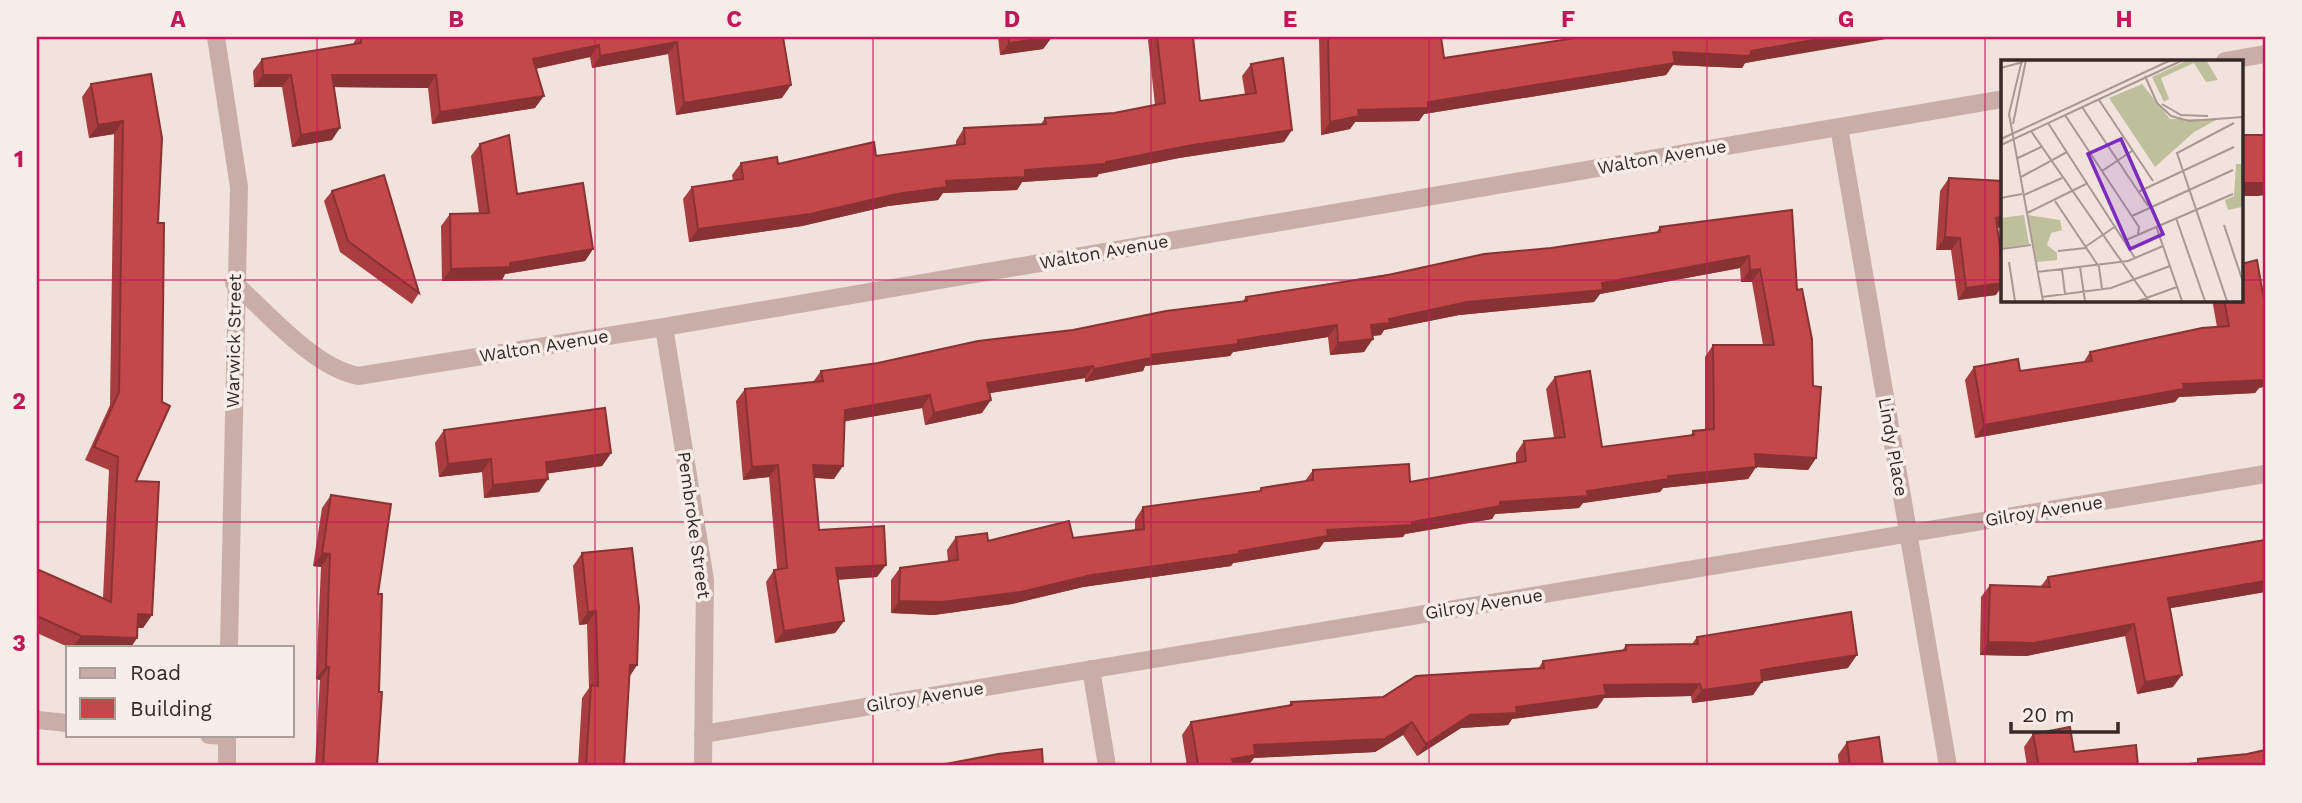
<svg xmlns="http://www.w3.org/2000/svg" width="2302" height="803" viewBox="0 0 2302 803" font-family="'Work Sans',sans-serif">
  <style>
    .lines { fill: none; stroke-linecap: round; stroke-linejoin: round }
    .street { stroke: #c9aea8; stroke-width: 18 }
    .wall { fill: #a93d3f }
    .shaded-wall { fill: #893233 }
    .building { fill: #c44749; stroke: #893233; stroke-width: 2 }
    .grid { fill: none; stroke: #c2185b; stroke-width: 2; stroke-opacity: 0.55 }
    .labels { text-anchor: middle; stroke-width: 7; stroke-linejoin: round; paint-order: stroke }
    .street-label { font-size: 18px; fill: #362928; stroke: #f9ede8 }
    .inset-road { fill: none; stroke: #a79894; stroke-width: 2 }
    .view { fill: #7b2cbf; fill-opacity: 0.15; stroke: #7b2cbf; stroke-width: 3.5 }
    .inset-edge { fill: none; stroke: #362928; stroke-width: 3.5 }
    .neatline { fill: none; stroke: #c2185b; stroke-width: 2.5 }
    .grid-label { font-size: 23px; text-anchor: middle; font-weight: bold; fill: #c2185b }
  </style>
  <rect width="100%" height="100%" fill="#f2e2dc"/>
  <g class="lines">
    <!-- street -->
    <g class="street">
      <path d="M216,37L239,187L229,647"/>
      <path d="M2225,61L2265,54"/>
      <path d="M1839,127L1948,766"/>
      <path d="M234,283C268,313 313,367 358,376L664,327L2003,99"/>
      <path d="M664,327L705,580L703,766"/>
      <path d="M1091,669L1107,766"/>
      <path d="M37,720L68,723"/>
      <path d="M703,734L2265,474"/>
      <path d="M209,735L227,736"/>
      <path d="M227,766V735"/>
    </g>
  </g>
  <!-- wall -->
  <g class="wall">
    <path d="M357,37H783L782,98L676,115L668,54L592,68L590,57L536,69L535,108L432,124L428,88L334,87L332,140L292,147L282,87H254L253,71L262,59L353,44Z"/>
    <path d="M998,37H1052L1043,49L1000,55Z"/>
    <path d="M1150,37H1193L1200,101L1245,94L1242,76L1251,64L1284,142L1179,158L1099,174L1097,177L1022,182L1017,190L943,193L938,200L888,206L802,226L689,242L683,199L692,187L733,181L732,175L741,163L778,164L876,156L956,146V141L964,128L1041,124L1045,118L1114,113L1155,105L1148,40Z"/>
    <path d="M1319,37H1441L1444,58L1822,49L1745,63L1742,68L1673,65L1666,75L1424,114L1419,121L1355,122L1350,129L1321,135Z"/>
    <path d="M151,74L136,481L152,615L143,628H138L137,638L131,647H68L37,633V569L103,598L109,470L85,460L110,405L114,134L89,138L82,97L91,84Z"/>
    <path d="M480,144L517,194L593,249L585,261L505,274L502,280L442,281L441,226L450,214L479,213L471,156Z"/>
    <path d="M1949,178L1997,228L1996,295L1958,300L1951,250H1936L1940,191Z"/>
    <path d="M332,191L419,293L412,304L340,252L324,201Z"/>
    <path d="M1792,210L1797,290L1813,386L1816,458L1808,470L1756,467L1748,479L1663,488L1660,492L1583,503L1579,508L1495,514L1492,519L1405,534L1403,537L1324,542L1319,549L1233,563L1231,566L1083,587L1012,604L934,615L891,613V580L900,568L948,561L947,550L956,537L988,541L1073,538L1135,531V520L1143,507L1259,491L1261,488L1305,481L1313,470L1410,482L1516,463V453L1524,441L1554,438L1546,389L1555,377L1602,447L1691,435L1693,431L1705,430V357L1713,345H1763L1752,282H1741L1740,268L1600,294L1594,302L1459,315L1384,330L1381,335L1372,336L1364,352L1330,355L1328,337L1233,352L1230,356L1145,366L1143,371L1085,382V378L990,393L982,413L925,425L922,408L845,421L834,479L814,478L819,530L877,577L837,580L844,621L835,633L775,643L766,582L774,570L777,569L769,477L743,480L736,401L745,389L813,382L821,371L878,363L1243,301L1246,297L1551,248L1656,233L1660,227Z"/>
    <path d="M2212,299H2241L2259,388L2255,393L2179,397L2175,402L1975,438L1965,380L1974,367L2020,371L2083,363L2090,352L2217,327Z"/>
    <path d="M444,430L611,453L602,466L548,473L539,492L484,498L482,472L439,477L435,443Z"/>
    <path d="M331,495L378,594L377,766H315L320,680L316,679L321,567L313,566L322,508Z"/>
    <path d="M2265,540V592L2170,608L2173,687L2137,694L2125,636L2026,656L1980,655L1981,597L1990,585L2041,586L2048,577Z"/>
    <path d="M582,553L637,665L630,676L624,766H578L582,698L589,688L587,624L579,625L573,566Z"/>
    <path d="M1697,637L1848,668L1762,681L1753,695L1692,703L1691,696L1604,698L1597,708L1512,719L1508,725L1461,728L1417,756L1403,735L1375,752L1254,758L1248,766H1187L1182,735L1191,722L1289,705L1291,702L1383,697L1538,669L1543,661L1622,651L1626,645L1692,644Z"/>
    <path d="M2033,734L2074,752L2138,766H2027L2024,747Z"/>
    <path d="M1847,742L1883,766H1839L1838,755Z"/>
  </g>
  <!-- shaded-wall -->
  <g class="shaded-wall">
    <path d="M1052,37L1043,49L1000,55L1009,43Z"/>
    <path d="M1830,37H1898L1745,63L1742,68L1673,65L1666,75L1424,114L1419,121L1355,122L1350,129L1321,135L1330,122L1358,110L1428,102L1673,52L1751,51Z"/>
    <path d="M677,42L668,54L592,68L600,56Z"/>
    <path d="M599,45L590,57L524,71L533,59Z"/>
    <path d="M263,75H291L282,87H254Z"/>
    <path d="M332,75H436L428,88L323,87Z"/>
    <path d="M791,85L782,98L676,115L684,103Z"/>
    <path d="M544,96L535,108L432,124L440,112Z"/>
    <path d="M123,121L114,134L89,138L98,125Z"/>
    <path d="M340,128L332,140L292,147L301,135Z"/>
    <path d="M1292,130L1284,142L1179,158L1099,174L1097,177L1022,182L1017,190L943,193L938,200L888,206L802,226L689,242L698,229L946,181L1025,170L1106,162L1187,146Z"/>
    <path d="M2241,183H2265V195L2258,196H2241Z"/>
    <path d="M2003,216V227L1987,230L1996,218Z"/>
    <path d="M1945,237L1960,238L1951,250H1936Z"/>
    <path d="M593,249L585,261L505,274L502,280L442,281L451,269L510,263Z"/>
    <path d="M1749,256L1740,268L1600,294L1594,302L1459,315L1384,330L1381,335L1363,337L1371,325L1389,319L1467,302L1602,283Z"/>
    <path d="M1760,269L1752,282H1741L1750,270Z"/>
    <path d="M2003,283V285L1996,295L1958,300L1966,288Z"/>
    <path d="M1337,325L1328,337L1233,352L1230,356L1145,366L1143,371L1085,382L1094,369L1151,355Z"/>
    <path d="M1373,339L1364,352L1330,355L1338,343Z"/>
    <path d="M1093,366L1085,378L978,395L987,383Z"/>
    <path d="M2265,375V387L2259,388L2255,393L2179,397L2175,402L1975,438L1984,425L2183,384Z"/>
    <path d="M930,395L922,408L836,423L845,410Z"/>
    <path d="M991,400L982,413L925,425L934,413Z"/>
    <path d="M611,453L602,466L537,475L546,462Z"/>
    <path d="M1755,454L1816,458L1808,470L1756,467L1748,479L1663,488L1660,492L1583,503L1579,508L1495,514L1492,519L1405,534L1403,537L1324,542L1319,549L1233,563L1231,566L1083,587L1012,604L934,615L891,613L899,601L1092,575L1239,551L1327,530L1412,522L1500,502L1587,491L1668,476Z"/>
    <path d="M491,459L482,472L439,477L448,464Z"/>
    <path d="M778,465L769,477L743,480L752,467Z"/>
    <path d="M813,465L843,466L834,479L804,477Z"/>
    <path d="M548,479L539,492L484,498L493,485Z"/>
    <path d="M322,553L330,554L321,567L313,566Z"/>
    <path d="M886,565L877,577L827,580L836,568Z"/>
    <path d="M2265,581V592L2160,610L2168,598Z"/>
    <path d="M596,611L587,624L579,625L588,612Z"/>
    <path d="M138,614L152,615L143,628L129,627Z"/>
    <path d="M844,621L835,633L775,643L784,631Z"/>
    <path d="M2134,624L2125,636L2026,656L1980,655L1988,642Z"/>
    <path d="M81,636L137,638L131,647H73Z"/>
    <path d="M1857,655L1848,668L1752,683L1761,670Z"/>
    <path d="M630,665H637L628,678Z"/>
    <path d="M326,666L329,667L320,680L316,679Z"/>
    <path d="M2182,675L2173,687L2137,694L2145,682Z"/>
    <path d="M1762,682L1753,695L1692,703L1702,690Z"/>
    <path d="M1700,684L1691,696L1604,698L1597,708L1512,719L1508,725L1461,728L1417,756L1426,744L1470,715L1516,707L1604,685Z"/>
    <path d="M1412,722L1403,735L1375,752L1254,758L1248,766H1227L1232,759L1254,745Z"/>
  </g>
  <!-- building -->
  <g class="building">
    <path d="M361,37H783L791,85L684,103L677,42L600,56L599,45L533,59L544,96L440,112L436,75H332L340,128L301,135L291,75H263L262,59L361,43Z"/>
    <path d="M1008,37H1052L1009,43Z"/>
    <path d="M1157,37H1193L1200,101L1256,93L1251,64L1283,58L1292,130L1187,146L1106,162V164L1025,170V177L946,181L947,187L897,194L810,214L698,229L692,187L743,179L741,163L777,157L778,164L874,142L876,156L965,144L964,128L1046,124L1045,118L1114,113L1165,103Z"/>
    <path d="M1328,37H1441L1444,58L1582,37H1830L1751,51L1750,56L1673,52L1675,63L1428,102V108L1358,110L1359,116L1330,122Z"/>
    <path d="M151,74L162,138L158,223H164L162,402L170,406L136,481L159,482L152,615L138,614L137,638L81,636L37,616V569L111,602L118,457L94,447L119,392L123,121L98,125L91,84Z"/>
    <path d="M509,135L517,194L583,183L593,249L510,263V267L451,269L450,214L489,213L480,144Z"/>
    <rect x="2241" y="135" width="24" height="48"/>
    <path d="M384,175L419,293L348,241L332,191Z"/>
    <path d="M1949,178L2003,181V216L1996,218L2003,270V283L1966,288L1960,238L1945,237Z"/>
    <path d="M1792,210L1797,290L1802,289L1812,339L1813,386L1821,387L1816,458L1755,454L1756,467L1668,476L1669,479L1587,491L1588,496L1500,502V506L1412,522V525L1327,530L1328,536L1239,551V554L1092,575L1021,592L942,602L899,601L900,568L958,560L956,537L987,533L988,541L1069,521L1073,538L1144,529L1143,507L1261,491V488L1313,480V470L1409,464L1410,482L1526,461L1524,441L1565,437L1555,377L1590,371L1602,447L1694,435L1693,431L1714,429L1713,345H1774L1760,269L1750,270L1749,256L1602,283L1603,290L1467,302L1389,319L1390,323L1371,325L1373,339L1338,343L1337,325L1238,340V344L1151,355V358L1094,369L1093,366L987,383L991,400L934,413L930,395L845,410L843,466L813,465L819,530L884,526L886,565L836,568L844,621L784,631L774,570L787,568L778,465L752,467L745,389L823,381L821,371L878,363L978,341L1073,330L1166,311L1247,301L1246,297L1388,275L1484,254L1551,248L1660,232V227Z"/>
    <path d="M2257,260L2265,306V375H2264V380L2183,384L2184,389L1984,425L1974,367L2018,359L2020,371L2092,361L2090,352L2202,328L2229,326L2224,299H2241V264Z"/>
    <path d="M605,408L611,453L546,462L548,479L493,485L491,459L448,464L444,430Z"/>
    <path d="M331,495L391,504L378,594H382L379,692H382L377,766H323L329,667L326,666L330,554L322,553Z"/>
    <path d="M2265,540V581L2168,598L2182,675L2145,682L2134,624L2034,643L1988,642L1990,585L2050,587L2048,577Z"/>
    <path d="M632,548L639,607L637,665H630L624,766H586L591,685L598,686L596,611L588,612L582,553Z"/>
    <path d="M1851,612L1857,655L1761,670L1762,682L1702,690L1700,684L1604,685L1606,695L1516,707L1517,713L1470,715L1426,744L1412,722L1384,739L1254,745L1255,755L1232,759L1234,766H1198V764L1191,722L1292,705L1291,702L1383,697L1416,676L1544,668L1543,661L1626,650V645L1698,644L1697,637Z"/>
    <path d="M2070,727L2074,752L2136,745L2138,766H2039L2033,734Z"/>
    <path d="M1879,737L1883,766H1850L1847,742Z"/>
    <path d="M1042,749L1043,766H935L998,754Z"/>
    <path d="M2265,750V766H2170L2198,763V759L2247,754Z"/>
  </g>
  <!-- grid -->
  <path class="grid" d="M317,37V766M595,37V766M873,37V766M1151,37V766M1429,37V766M1707,37V766M1985,37V766M37,280H2003M2241,280H2265M37,522H2265"/>
  <g class="labels">
    <!-- street labels -->
    <g class="street-label">
      <text transform="translate(1662 157) rotate(-10)" y="6">Walton Avenue</text>
      <text transform="translate(1104 252) rotate(-10)" y="6">Walton Avenue</text>
      <text transform="translate(234 341) rotate(-89)" y="6">Warwick Street</text>
      <text transform="translate(544 346) rotate(-9)" y="6">Walton Avenue</text>
      <text transform="translate(1893 447) rotate(80)" y="6">Lindy Place</text>
      <text transform="translate(2044 511) rotate(-9)" y="6">Gilroy Avenue</text>
      <text transform="translate(694 525) rotate(82)" y="6">Pembroke Street</text>
      <text transform="translate(1484 604) rotate(-9)" y="6">Gilroy Avenue</text>
      <text transform="translate(925 697) rotate(-9)" y="6">Gilroy Avenue</text>
    </g>
  </g>
  <!-- overview -->
  <g transform="translate(2001 60)">
    <rect width="242" height="242" fill="#f2e2dc"/>
    <path d="M187,0H205L217,20L205,22L193,3L160,18L168,39L163,42L151,17ZM141,24L169,59H217L193,72L154,107L108,38ZM235,104H241V147L227,150L224,140L233,136ZM23,155L28,184L0,188V158ZM27,155L59,160L61,170L50,173L46,185L56,193V200L36,202Z" fill="#bec09c"/>
    <path class="inset-road" d="M21,0L8,54L42,241M0,8L22,2M144,16L156,43L170,56L188,61L242,57M98,40L152,121M161,44L180,55L207,56M81,47L147,146M64,55L138,167L137,174M47,63L134,198M12,64L25,0M30,71L148,241M0,79L170,0M0,85L182,0M17,98L40,87M101,111L131,91M20,117L66,92M137,132L233,87M23,135L61,118M0,138L21,134M54,141L98,207L101,229M26,153L87,123M131,156L232,110M175,158L204,241M223,165L242,222M155,166L181,241M125,180L232,134M84,187L115,166M0,189L30,185M57,191L85,188M8,202L14,241M79,207L84,241M61,209L64,234M36,212L127,201L162,186M41,237L110,228L169,206M137,241L176,227M226,241L176,93L233,63"/>
    <path class="view" d="M120,79L162,174L129,189L87,94Z"/>
    <rect width="242" height="242" class="inset-edge"/>
  </g>
  <!-- border -->
  <rect width="2302" height="803" fill="none" stroke="#f9ede8" stroke-width="77"/>
  <!-- legend -->
  <rect x="66" y="646" width="228" height="91" fill="#f9ede8" stroke="#ab9f9b" stroke-width="2"/>
  <rect x="80" y="668" width="35" height="10" fill="#c9aea8" stroke="#ab9f9b" stroke-width="2"/>
  <text x="130" y="680" font-size="21" fill="#362928">Road</text>
  <rect x="80" y="698" width="35" height="21" fill="#c44749" stroke="#ab9f9b" stroke-width="2"/>
  <text x="130" y="716" font-size="21" fill="#362928">Building</text>
  <!-- scale -->
  <path d="M2011 722v10h107v-10" fill="none" stroke="#362928" stroke-width="3.5"/>
  <text x="2022" y="722" font-size="21" fill="#362928" stroke="#f9ede8" stroke-width="5" paint-order="stroke">20 m</text>
  <rect x="38" y="38" width="2226" height="726" class="neatline"/>
  <g class="grid-label">
    <text x="178" y="27">A</text>
    <text x="456" y="27">B</text>
    <text x="734" y="27">C</text>
    <text x="1012" y="27">D</text>
    <text x="1290" y="27">E</text>
    <text x="1568" y="27">F</text>
    <text x="1846" y="27">G</text>
    <text x="2124" y="27">H</text>
    <text x="19" y="167">1</text>
    <text x="19" y="409">2</text>
    <text x="19" y="651">3</text>
  </g>
</svg>
